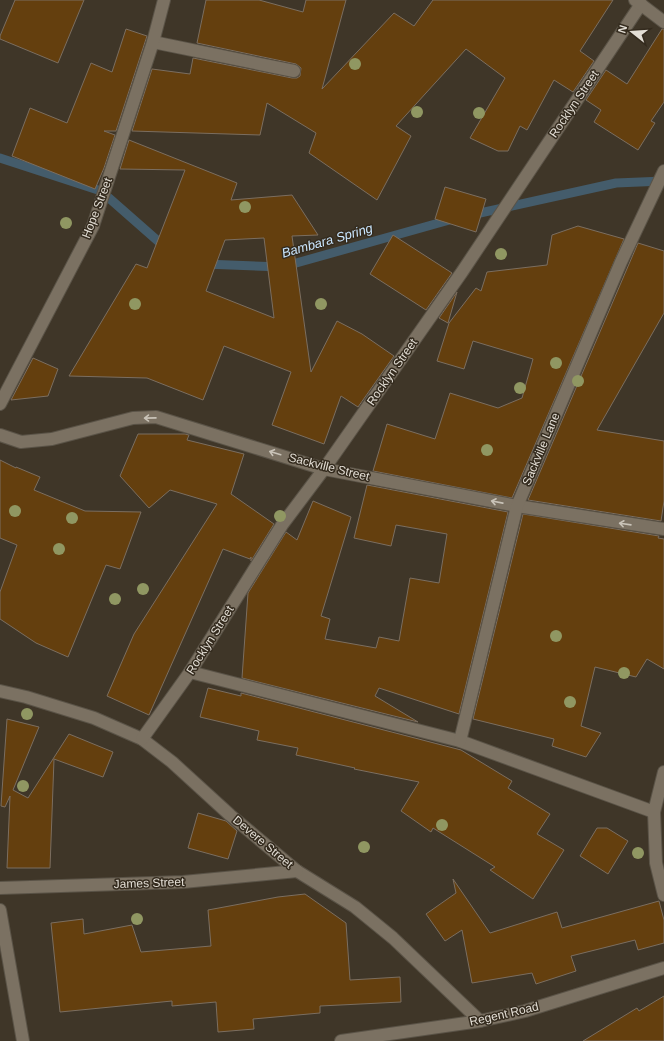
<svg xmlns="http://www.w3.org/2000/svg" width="664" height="1041" viewBox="0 0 664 1041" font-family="Arial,sans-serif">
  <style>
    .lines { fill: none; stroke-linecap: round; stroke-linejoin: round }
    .stream { stroke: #445c6b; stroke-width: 9 }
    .building { fill: #643f0e; stroke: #7b6e60; fill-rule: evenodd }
    .street-casing { stroke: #5a5347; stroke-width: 14 }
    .secondary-casing { stroke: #5a5347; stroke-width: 14 }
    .street { stroke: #7b7162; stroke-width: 12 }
    .secondary { stroke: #7b7162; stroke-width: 12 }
    .tree { fill: #909762 }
    .oneway { stroke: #c9c3b8 }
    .labels { text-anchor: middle; stroke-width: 3; stroke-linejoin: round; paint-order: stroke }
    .street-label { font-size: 12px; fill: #e3ded5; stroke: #342b1e }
    .water-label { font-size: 13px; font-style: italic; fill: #c9e5fd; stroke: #342b1e }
  </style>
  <rect width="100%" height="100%" fill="#3f3628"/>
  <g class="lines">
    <!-- stream -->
    <g class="stream">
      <path d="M0,158L101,191L167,249"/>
      <path d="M471,215L616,183L664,181"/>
      <path d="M204,264L282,267L453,219"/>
    </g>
  </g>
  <!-- building -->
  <g class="building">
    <path d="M15,0H84L58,63L0,39V36Z"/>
    <path d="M206,0H259L303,12L306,0H346L322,89L394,13L414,26L433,0H613L580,51L594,61L573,92L554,80L527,130L520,126L508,151H498L470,138L505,78L466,49L396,126L411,136L377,200L309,153L316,133L267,103L260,135L132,131L152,69L190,74L193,58L292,78H297L300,76L301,68L296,64L197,43Z"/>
    <path d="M126,29L147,36L116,131H104L115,135L104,168L95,189L12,156L30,108L67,123L91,63L112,72Z"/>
    <path d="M662,29H664V102L651,121L655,123L638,150L594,122L601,110L586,100L606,70L627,84Z"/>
    <path d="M129,140L237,183L231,200L292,195L318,235L292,236L311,372L337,321L362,334L394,356L358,407L341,396L324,444L272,425L291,372L224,346L203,400L147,378L69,376L136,264L147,268L185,170L120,169ZM264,238L274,318L206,291L225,240Z"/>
    <path d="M445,187L486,199L476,232L435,219Z"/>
    <path d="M578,226L624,239L512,498L373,471L387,424L435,439L450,393L498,408L522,398L533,359L473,341L464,369L437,361L449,323L476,288L481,291L487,272L547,265L552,235Z"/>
    <path d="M393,235L452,273L426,310L370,274Z"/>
    <path d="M638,243L664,251V313L597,430L664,441V501L661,521L528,500Z"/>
    <path d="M457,292L448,323L439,318Z"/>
    <path d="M33,358L58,369L48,396L11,400Z"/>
    <path d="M138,434H185L189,435L187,440L244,454L231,494L274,524L251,561V557L250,559L223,549L149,715L107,696L134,634L217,504L170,490L149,508L120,476Z"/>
    <path d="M0,460L16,468V467L40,477L34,490L85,511L141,512L120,569L106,565L68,657L36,643L0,619V592L17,545L0,538Z"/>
    <path d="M367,485L508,512L459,714L379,688L375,696L418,722L242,678L248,593L286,532L297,540L313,501L351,517L321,616L330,619L325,639L376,648L379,637L399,641L410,578L439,583L447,534L396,525L391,546L354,538Z"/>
    <path d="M523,514L659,536L658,538L664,539V669L647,659L636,677L595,667L581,726L601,733L586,757L552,746L554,739L473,719Z"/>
    <path d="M208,688L241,696V693L461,750L512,781L508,788L550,814L537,834L564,850L533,899L490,870L495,867L433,828L431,832L401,811L419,782L354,769L355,768L296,755L298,748L257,740L259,731L200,717Z"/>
    <path d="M7,719L39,727L13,790L28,798L69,734L113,752L103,777L54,759L50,868H7L10,796L5,807L1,806Z"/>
    <path d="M198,813L226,821L237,831L228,859L188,848Z"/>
    <path d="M597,828H607L628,841L608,874L580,856Z"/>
    <path d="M453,879L490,933L557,912L562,928L659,901L664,920V943L638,950L635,940L571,956L576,971L536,984L532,973L472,983L462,930L445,941L426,914L456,893Z"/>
    <path d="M305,894L346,923L350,980L400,977L401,1002L320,1006V1013L253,1019L254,1029L218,1032L216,1002L172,1006V1001L60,1012L51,923L83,919L84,934L132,925L141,952L211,946L208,910L278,897Z"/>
    <path d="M664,996V1041H583L637,1008L639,1011Z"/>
  </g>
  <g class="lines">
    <!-- street casing -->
    <g class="street-casing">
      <g id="street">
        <path d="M153,42L294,71"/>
        <path d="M0,404L93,226L153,42L164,0"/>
        <path d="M0,435L21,442L52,439L133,418L156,417L324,469L517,506L664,529"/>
        <path d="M190,672L460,741L654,812"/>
        <path d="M0,691L26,697L94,718L142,739L172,762L230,815L297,871L355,907L393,938L480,1021"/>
        <path d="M142,739L190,672L282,525L324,469L462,272L641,4"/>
        <path d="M460,741L517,506L621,262L664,171"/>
        <path d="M664,772L654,812L656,863L664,895"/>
        <path d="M0,888L183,882L297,871"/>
        <path d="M0,910L23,1041"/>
      </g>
    </g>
    <!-- secondary casing -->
    <g class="secondary-casing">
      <g id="secondary">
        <path d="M635,0L664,22"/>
        <path d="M341,1041L480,1021L525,1011L664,968"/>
      </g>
    </g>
    <!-- street -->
    <use href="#street" class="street"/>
    <!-- secondary -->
    <use href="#secondary" class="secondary"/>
  </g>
  <!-- trees -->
  <g class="tree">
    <circle cx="355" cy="64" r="6"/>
    <circle cx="417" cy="112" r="6"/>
    <circle cx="479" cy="113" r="6"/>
    <circle cx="245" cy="207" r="6"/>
    <circle cx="66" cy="223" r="6"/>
    <circle cx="501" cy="254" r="6"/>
    <circle cx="135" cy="304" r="6"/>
    <circle cx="321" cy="304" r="6"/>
    <circle cx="556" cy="363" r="6"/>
    <circle cx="578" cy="381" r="6"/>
    <circle cx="520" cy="388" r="6"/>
    <circle cx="487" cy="450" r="6"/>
    <circle cx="15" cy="511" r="6"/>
    <circle cx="280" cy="516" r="6"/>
    <circle cx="72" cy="518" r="6"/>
    <circle cx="59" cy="549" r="6"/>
    <circle cx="143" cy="589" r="6"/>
    <circle cx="115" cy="599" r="6"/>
    <circle cx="556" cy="636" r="6"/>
    <circle cx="624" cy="673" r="6"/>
    <circle cx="570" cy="702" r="6"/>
    <circle cx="27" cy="714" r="6"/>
    <circle cx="23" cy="786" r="6"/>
    <circle cx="442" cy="825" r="6"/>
    <circle cx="364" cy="847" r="6"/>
    <circle cx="638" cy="853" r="6"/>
    <circle cx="137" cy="919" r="6"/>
  </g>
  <!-- one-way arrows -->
  <defs><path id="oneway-shaft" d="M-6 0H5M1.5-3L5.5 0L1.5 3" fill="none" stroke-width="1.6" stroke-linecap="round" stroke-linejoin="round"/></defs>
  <g class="oneway">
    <use href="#oneway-shaft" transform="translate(150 418) rotate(179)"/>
    <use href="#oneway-shaft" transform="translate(275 453) rotate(-163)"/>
    <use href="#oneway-shaft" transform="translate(497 502) rotate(-169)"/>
    <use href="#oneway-shaft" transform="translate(625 524) rotate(-172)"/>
  </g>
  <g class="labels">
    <!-- street labels -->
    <g class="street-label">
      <text transform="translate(574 104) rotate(-56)" y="4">Rocklyn Street</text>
      <text transform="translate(97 208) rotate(-69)" y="4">Hope Street</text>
      <text transform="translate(392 372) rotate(-55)" y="4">Rocklyn Street</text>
      <text transform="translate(541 449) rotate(-67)" y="4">Sackville Lane</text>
      <text transform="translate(329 467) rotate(14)" y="4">Sackville Street</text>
      <text transform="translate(210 640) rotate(-58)" y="4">Rocklyn Street</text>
      <text transform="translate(263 842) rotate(40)" y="4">Devere Street</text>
      <text transform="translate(149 883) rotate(-2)" y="4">James Street</text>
      <text transform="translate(504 1014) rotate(-13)" y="4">Regent Road</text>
    </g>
    <!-- water labels -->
    <g class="water-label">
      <text transform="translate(327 240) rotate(-16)" y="5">Bambara Spring</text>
    </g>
  </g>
  <!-- north arrow -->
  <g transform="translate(632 32) rotate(287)" stroke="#342b1e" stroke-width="3" paint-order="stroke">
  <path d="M0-3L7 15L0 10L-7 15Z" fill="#e3ded5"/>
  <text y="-6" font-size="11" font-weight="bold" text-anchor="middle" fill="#e3ded5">N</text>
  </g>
</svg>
